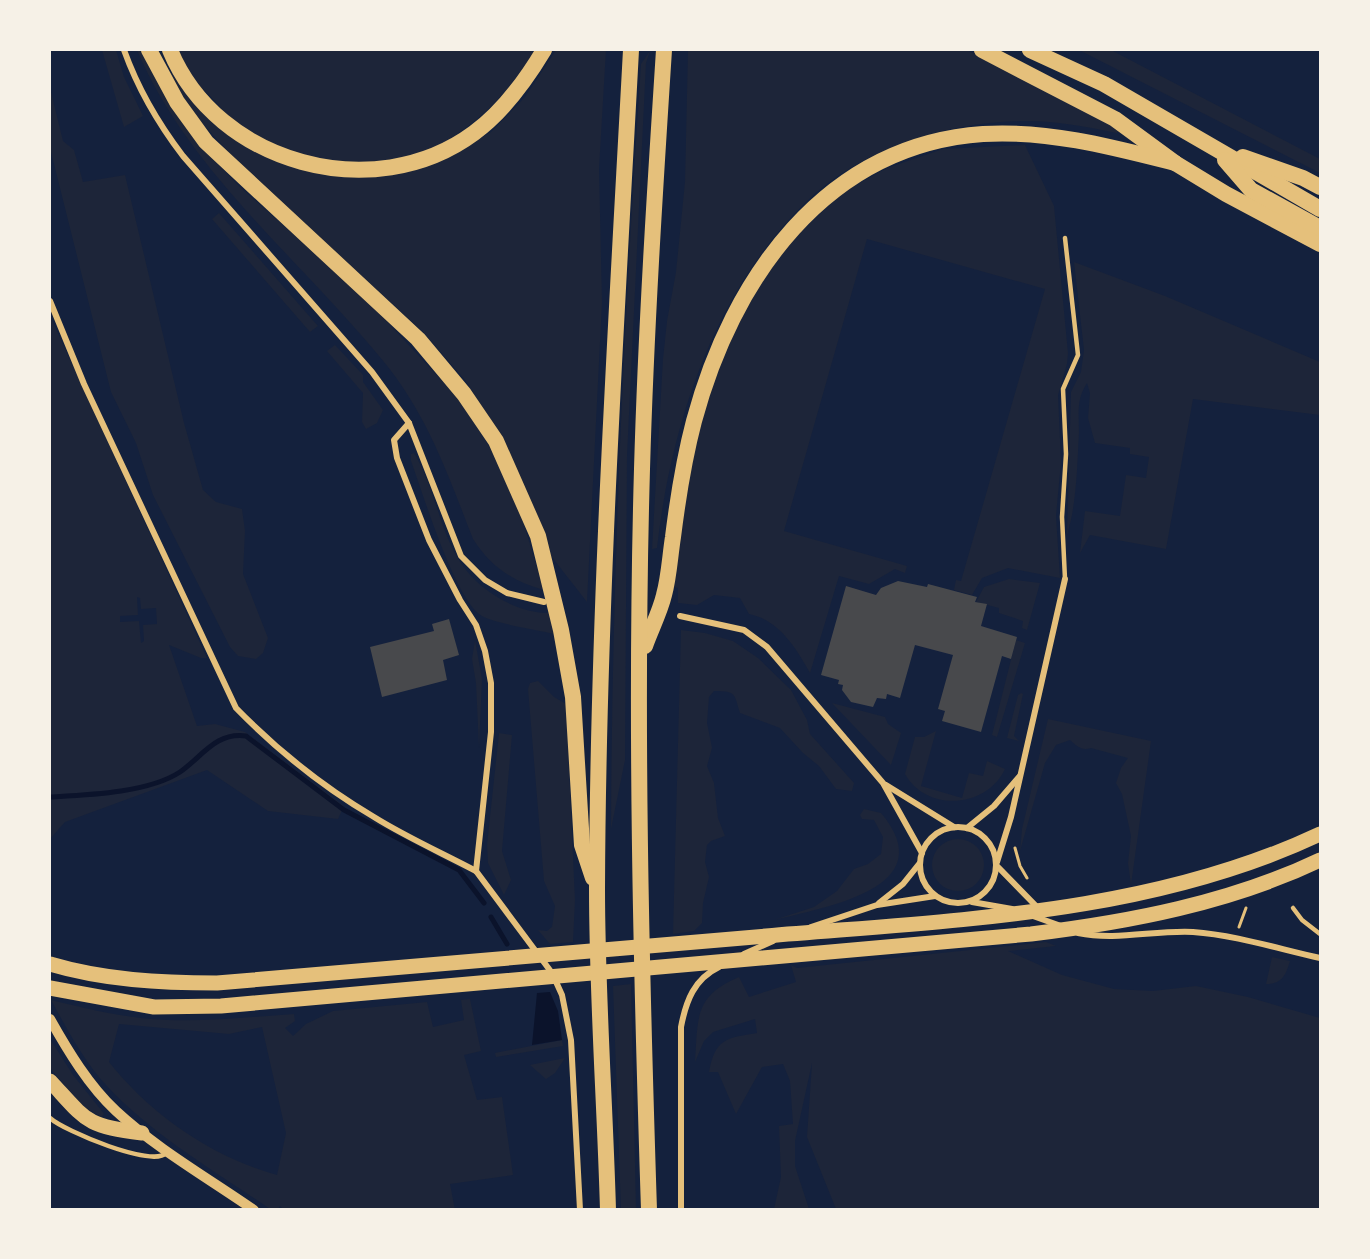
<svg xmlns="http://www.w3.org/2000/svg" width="1370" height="1259" viewBox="0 0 1370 1259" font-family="Jost,sans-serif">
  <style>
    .green { fill: #1d2539; fill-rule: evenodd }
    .water { fill: #0b132b }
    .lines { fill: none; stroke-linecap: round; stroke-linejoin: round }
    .stream { stroke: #0b132b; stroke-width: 5 }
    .building { fill: #48494c }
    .path { stroke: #e5c07b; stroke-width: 3 }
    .service { stroke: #e5c07b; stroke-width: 4.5 }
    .minor { stroke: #e5c07b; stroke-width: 6 }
    .tertiary { stroke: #e5c07b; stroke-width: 10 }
    .trunk { stroke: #e5c07b; stroke-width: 15 }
    .motorway { stroke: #e5c07b; stroke-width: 16 }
  </style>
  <rect width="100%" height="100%" fill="#14213d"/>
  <!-- green -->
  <g class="green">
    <path d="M102,50H116L124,77L143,116L124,127Z"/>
    <path d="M137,50H144L204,150L241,188L364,297L460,400L495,456L516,499L544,590C513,582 490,566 473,539C448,475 428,416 384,362C302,261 188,171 137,50Z"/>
    <path d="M177,50H535C507,97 460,144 405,158C348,172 283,157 237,123C227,116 219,106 211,97C205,91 197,85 192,78C186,69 182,59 177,50Z"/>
    <path d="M556,50H606L599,169L602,302L587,602L551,556L499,433L465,380L422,331L245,170L191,111L168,70L203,111L226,133L352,176H377L442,160L491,132L525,97Z"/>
    <path d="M688,50H967L1119,130L1117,133C1087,127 1057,121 1027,121C950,121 861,148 805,203C714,292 671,424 657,548L652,549L663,359L667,321L676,272L685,182Z"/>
    <path d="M1079,50H1111L1320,159V173Z"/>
    <path d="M650,51L646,63L627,456L625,760L611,829C612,574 624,319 641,64Z"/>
    <path d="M50,88L63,141L74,150L83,182L125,175L184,423L203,490L216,502L242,509L245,531L243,574L268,638L263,653L256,659L238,656L230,647L153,495L136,443L111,392L50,148Z"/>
    <path d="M1025,145L1054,206L1068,353L1067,364L1058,395L1061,462L1056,516L1060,578L1008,568L982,578L972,595L954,590L956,580L961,581L1045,289L867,239L784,531L907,566L905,573L895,569L869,584L839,576L810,673C796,648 779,620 749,614L740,598L714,595L697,605L678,603V588L672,587L677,536L701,410L739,317L786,246L843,192L887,168L943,149Z"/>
    <path d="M219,213L226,221L318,326L310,332L212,219Z"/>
    <path d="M1074,262L1165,296L1320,362V415L1193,399L1166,549L1090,535L1080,553L1085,511L1120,516L1126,475L1146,478L1149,457L1130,454V448L1095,443L1088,418L1090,393L1087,383C1076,400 1079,413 1079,433C1077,466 1077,503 1067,535L1071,392L1081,372L1084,350Z"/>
    <path d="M50,316L207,658H201L169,645L197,726L215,724L245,732L344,806L338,819L268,811L207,770L65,822L50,839ZM137,597L140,598L141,609L156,608L157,624L143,625L144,641L141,643L139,621L120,622V616L138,615Z"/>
    <path d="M335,345L363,375V382L383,410L377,423L366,429L362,422L363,393L327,351Z"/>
    <path d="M414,453C444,503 438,559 494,595C511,606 530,613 550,613L555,634C537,630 497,624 482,616C455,601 423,493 411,461V454Z"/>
    <path d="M1009,579L1040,583L1027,630L1022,628L1023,621L999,613V608L976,602L984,587Z"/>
    <path d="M681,630L705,633L733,641L758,658L791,690L807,720L810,734L854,783L852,791L836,789L819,766L803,753L780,728L740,713C734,694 737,691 714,691L709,697L707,723L712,748L707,766L714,783L718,818L725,836L711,841L707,845L705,862L709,877L703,903L702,923L694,931L673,934Z"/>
    <path d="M475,640L482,679L479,748L476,683L472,659Z"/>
    <path d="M1016,640L1025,643L997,737L992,735Z"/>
    <path d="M538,681L554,697L566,704L575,900L573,942L550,944L538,930L547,931L552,927L555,906L544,881L528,689L530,683Z"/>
    <path d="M1021,693L1023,694L1014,736L1019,741L1007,738L1018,695Z"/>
    <path d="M832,703L885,717L888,724L901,733L891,765Z"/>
    <path d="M1048,719L1151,741L1131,885L1128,863L1131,836L1122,794L1116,783L1121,768L1128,758L1091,748C1081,751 1077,746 1070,740L1056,745L1045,763L1020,851L1022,829Z"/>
    <path d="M936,731L921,786L962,798L969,773L983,776L987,761L1005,769C987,808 927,813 905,774L915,737H924Z"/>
    <path d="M499,733L512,735L502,851L511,880L504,895L488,863L487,845Z"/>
    <path d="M864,809L881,813C944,888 826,907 774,920L814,907L837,891L854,869L868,864L881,854L883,837L874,820L862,819L860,815Z"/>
    <circle cx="958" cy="865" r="26"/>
    <path d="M1046,942L1056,946L1008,951L1062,975L1114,989L1153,991L1196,986L1248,997L1320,1018V1209H836L807,1137L812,1063L795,1141V1166L809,1209H774L781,1177L779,1126L793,1124L790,1081L783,1064L762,1067L736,1114L718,1072H709C715,1039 726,1038 757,1033L755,1019L713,1032L704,1041L695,1062C698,1018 694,996 739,977L749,997L796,982L791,965L797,968Z"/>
    <path d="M1272,957L1290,961C1286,974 1283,984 1266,984Z"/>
    <path d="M631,984L636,1209L621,1210L613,986Z"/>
    <path d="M470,999L481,1051L464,1055L477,1100L502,1097L513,1175L450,1184L455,1210H284L280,1206L278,1209H270C215,1171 152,1135 106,1085C83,1060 67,1029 51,1000C84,1008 117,1016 151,1019C198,1023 247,1017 294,1014L295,1021L285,1028L293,1036L306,1024L333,1011L427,1002L433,1027L464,1020L461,1000ZM119,1024L229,1034L262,1027L286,1133L277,1175C212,1157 151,1115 109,1062Z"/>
    <path d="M50,1039L73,1075L101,1110L104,1114L101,1117L82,1106L50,1068Z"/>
    <path d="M562,1040L563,1046L496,1057L495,1053Z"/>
    <path d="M565,1058L555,1073L546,1079L530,1065Z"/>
  </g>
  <!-- water -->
  <path class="water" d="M550,992L558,1011L562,1040L532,1045L537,993Z"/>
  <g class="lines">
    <!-- stream -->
    <g class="stream">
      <path d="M50,797C87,795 148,793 180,772C202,757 215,732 246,736L344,810L459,870L484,903"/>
      <path d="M491,917L507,944"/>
    </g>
  </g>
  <!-- building -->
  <g class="building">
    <path d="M898,581L927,587L928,584L977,597L975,602L987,604L981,626L1017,637L1011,659L1002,656L981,732L942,721L945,711L938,709L953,655L915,645L900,698L887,694L886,699L877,698L873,707L851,702L842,690L843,685L838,684L839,680L821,675L846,586L876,595L881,588Z"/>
    <path d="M449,619L459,655L443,660L447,680L382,697L370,647L434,631L432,624Z"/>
  </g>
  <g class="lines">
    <!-- path -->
    <g class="path">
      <path d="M1015,848L1020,866L1027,878"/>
      <path d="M1239,927L1246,908"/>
    </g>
    <!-- service -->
    <g class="service">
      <path d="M1065,238L1078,355L1063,389L1066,454L1062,517L1065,579"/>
      <path d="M1293,908L1302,920L1320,934"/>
      <path d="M50,1118C64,1131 153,1168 166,1153"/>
    </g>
    <!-- minor -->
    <g class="minor">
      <path d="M124,50C138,89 157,122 183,156L372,372L409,423L461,556L485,580L507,593L544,602"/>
      <path d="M50,301L84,384L236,708C277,750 323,787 374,817C406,837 442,853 476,871"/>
      <path d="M409,423L394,440L397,458L429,540L460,600L476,625L485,651L491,683V732L476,871L552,973L562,995L571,1040L580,1210"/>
      <path d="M680,616L744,630L767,647L883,783L922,853"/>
      <path d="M886,785L954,827"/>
      <circle cx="958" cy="865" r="38"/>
      <path d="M967,828L994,806L1019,777"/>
      <path d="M997,862L1011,817L1065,579"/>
      <path d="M997,866L1038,908"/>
      <path d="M972,902L1012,909"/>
      <path d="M879,903L903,884L919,864"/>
      <path d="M1033,916L1061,926"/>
      <path d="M811,927L877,905L935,896"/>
      <path d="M1078,933C1117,941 1154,930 1193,932C1235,935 1279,949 1320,958"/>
      <path d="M744,954L773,941"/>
      <path d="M681,1210V1027C686,1001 694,979 719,967"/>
    </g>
    <!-- tertiary -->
    <path class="tertiary" d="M50,1019C68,1051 89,1086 116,1111C157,1149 208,1178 254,1210"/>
    <!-- trunk -->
    <g class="trunk">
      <path d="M50,964C104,980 160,983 217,983C400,968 583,952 766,936C952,920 1148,915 1320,834"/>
      <path d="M50,988L154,1007L221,1006L1031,934C1129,922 1230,903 1320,860"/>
      <path d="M50,1081C87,1121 85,1126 142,1133"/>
    </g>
    <!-- motorway -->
    <g class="motorway">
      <path d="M149,50L177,102L206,142L418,339L464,394L496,441L538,536L561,630L573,697L582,845L593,878"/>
      <path d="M170,50C217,164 374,207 474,133C503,112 526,80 544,50"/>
      <path d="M982,50L1115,119L1175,163L1226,194L1320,244"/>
      <path d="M1030,50L1104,84L1320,209"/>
      <path d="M1243,157L1303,178L1320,187"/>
      <path d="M1225,160L1251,190L1320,228"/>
      <path d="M645,646C651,629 660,612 664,595C669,577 670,556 673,537C678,497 684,459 694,421C732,279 825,145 983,134C1048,130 1112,147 1175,163"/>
      <path d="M608,1210C605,1103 597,996 597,889C598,609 616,329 631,50"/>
      <path d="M649,1210C641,963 635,716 642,469C646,329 655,189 664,50"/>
    </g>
  </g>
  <!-- border -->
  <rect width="1370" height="1259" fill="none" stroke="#f6f1e7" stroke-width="102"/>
</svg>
